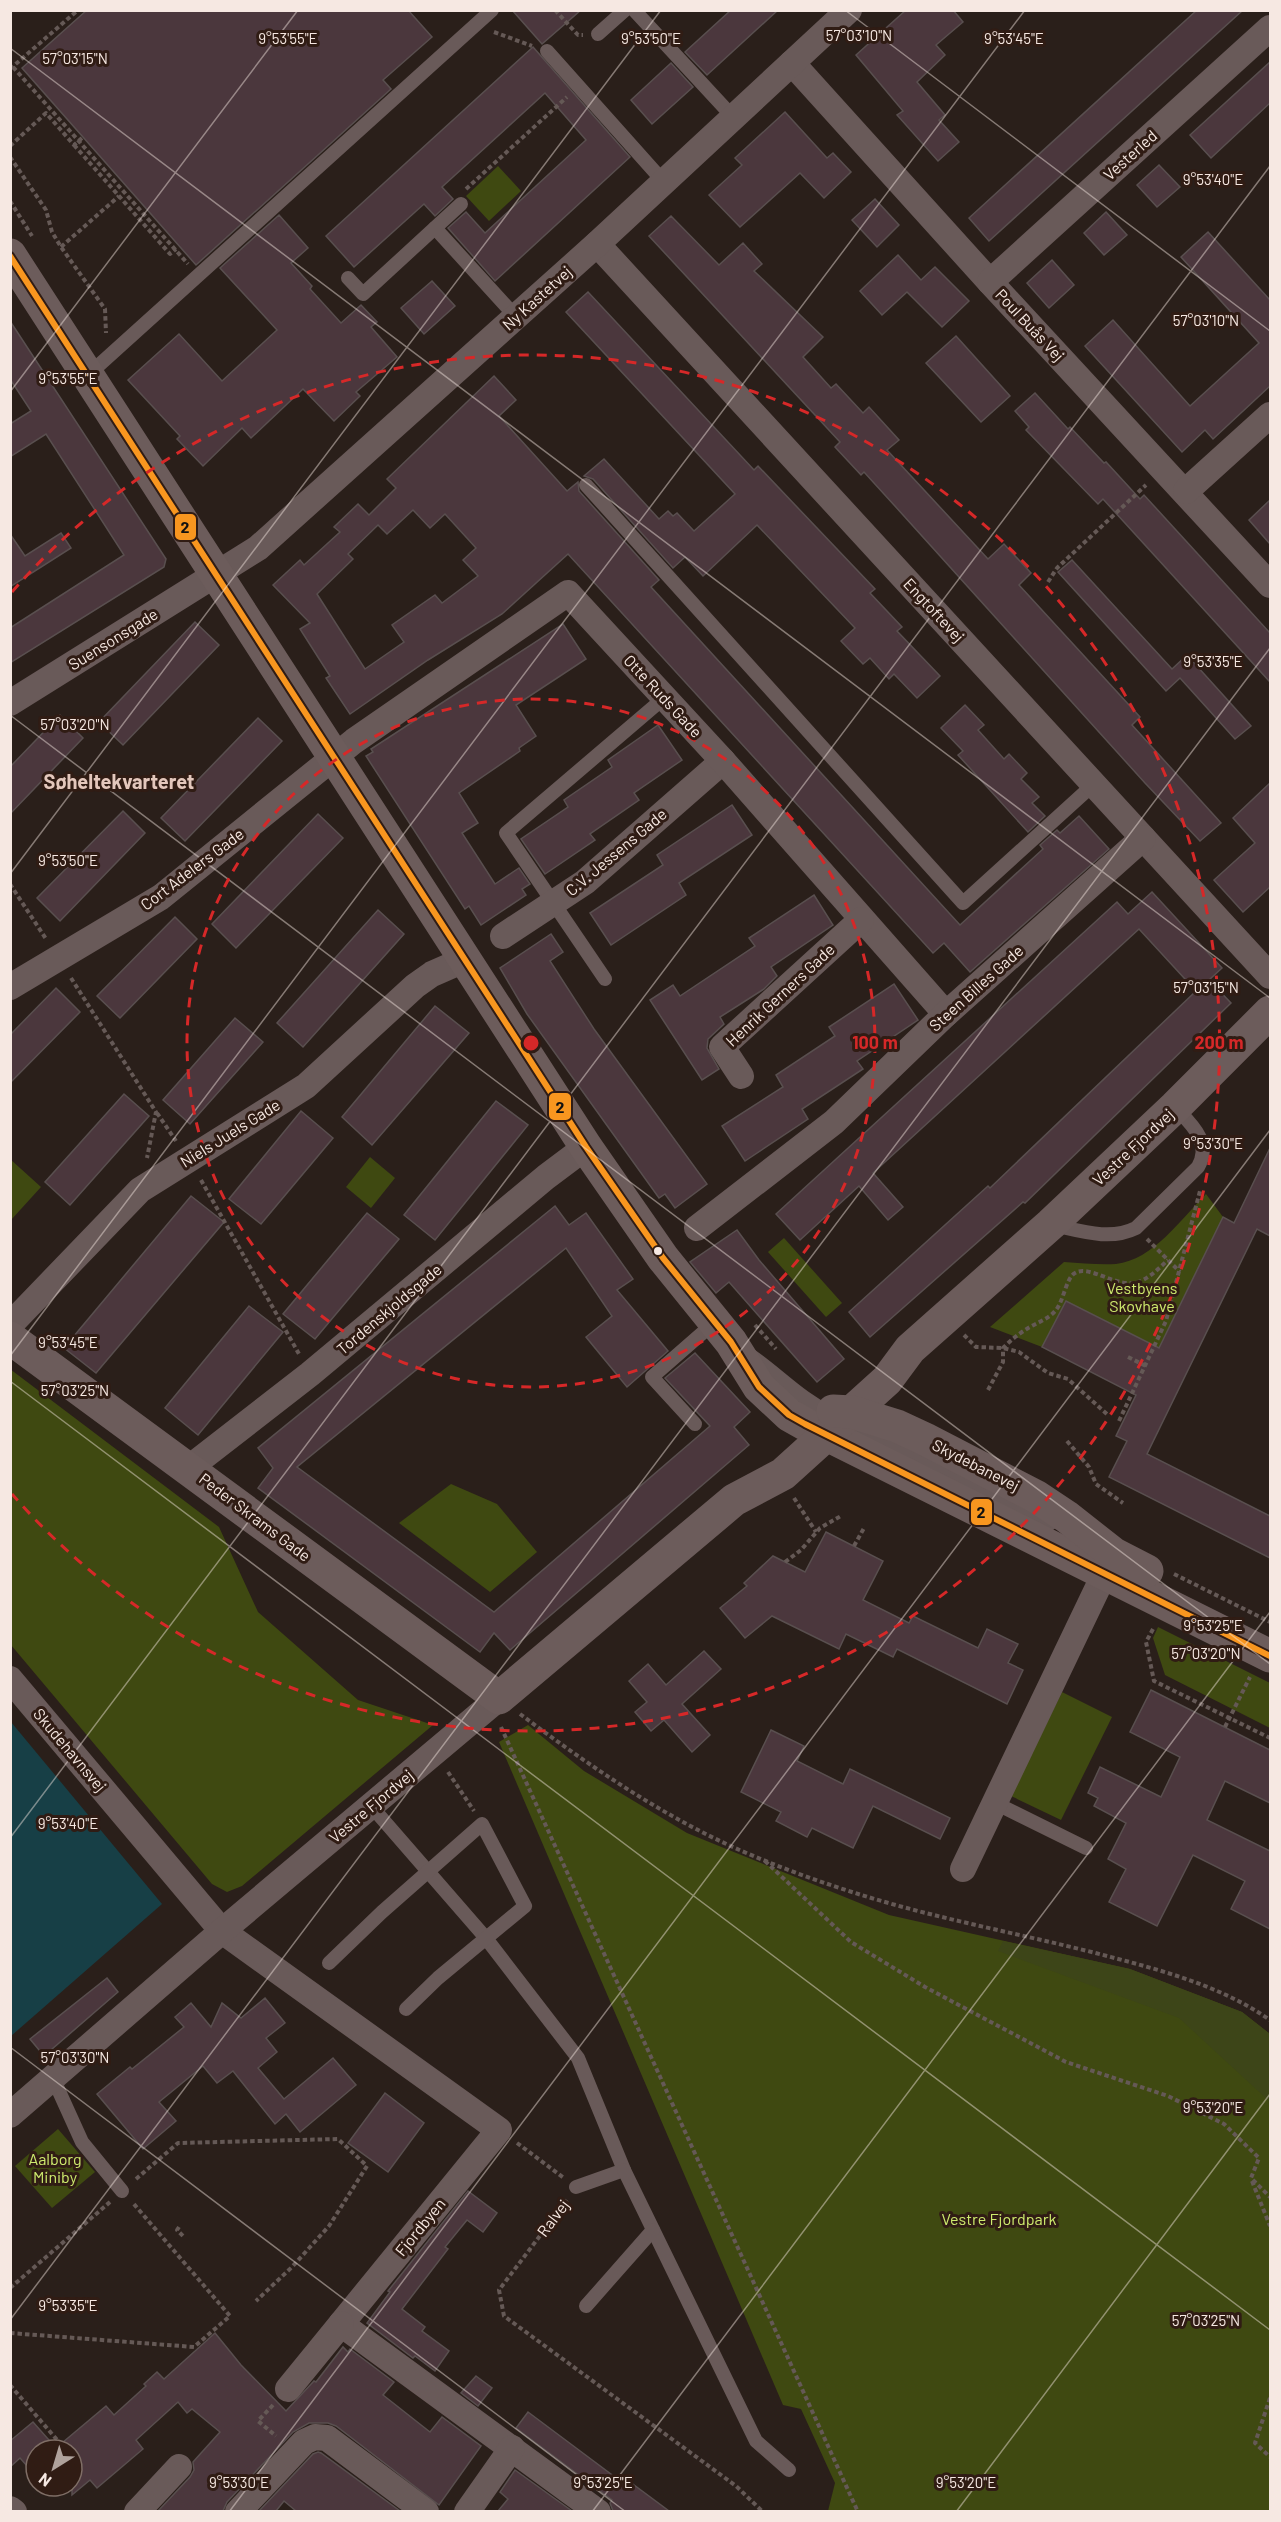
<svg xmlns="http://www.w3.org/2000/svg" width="1281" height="2522" viewBox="0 0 1281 2522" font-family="Barlow,sans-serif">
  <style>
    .green { fill: #3f4911 }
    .forest { fill: #3d4518 }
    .water { fill: #173f46 }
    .building { fill: #4b373d; stroke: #594f4f; stroke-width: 1.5; fill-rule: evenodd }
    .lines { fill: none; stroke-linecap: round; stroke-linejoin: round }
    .path { stroke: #655956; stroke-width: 4; stroke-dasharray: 4.5 3; stroke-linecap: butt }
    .lane { stroke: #695a59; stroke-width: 14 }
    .street { stroke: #695a59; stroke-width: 26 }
    .secondary { stroke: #6c5c5b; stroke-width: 33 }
    .bus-1-casing { stroke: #301c14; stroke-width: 10 }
    .bus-1 { stroke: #f8961f; stroke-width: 6 }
    .ticks { fill: none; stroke: #f6e8e2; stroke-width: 1.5; stroke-opacity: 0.45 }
    .ring { fill: none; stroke: #d62828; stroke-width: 3; stroke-dasharray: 10 8 }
    .bus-dot { fill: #f6e8e2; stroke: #301c14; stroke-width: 2 }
    .labels { text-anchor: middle; stroke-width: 6; stroke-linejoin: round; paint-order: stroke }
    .street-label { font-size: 16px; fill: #f6e8e2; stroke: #301c14 }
    .park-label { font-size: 16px; fill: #ceeb6e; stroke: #301c14 }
    .quarter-label { font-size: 20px; font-weight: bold; fill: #e3c7bc; stroke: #301c14 }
    .ticks-label { font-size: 15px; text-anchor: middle; fill: #f6e8e2; stroke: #301c14; stroke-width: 6; stroke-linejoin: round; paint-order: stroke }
    .centre { fill: #d62828; stroke: #301c14; stroke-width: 3 }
    .ring-label { font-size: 18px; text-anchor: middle; font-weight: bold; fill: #d62828; stroke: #301c14; stroke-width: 6; stroke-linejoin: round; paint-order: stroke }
    .line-badge { stroke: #301c14; stroke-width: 2 }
    .pale-badge-label { font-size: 16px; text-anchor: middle; font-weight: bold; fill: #111 }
  </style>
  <rect width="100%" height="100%" fill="#2a1f1a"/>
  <!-- green -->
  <g class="green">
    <path d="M498,166L521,191L489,221L466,196Z"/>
    <path d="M370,1157L395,1178L371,1208L346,1187Z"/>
    <path d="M10,1159L41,1187L11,1220H10Z"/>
    <path d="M1206,1194L1223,1217L1152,1362L1137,1337L1066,1301L1042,1347L990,1327L1064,1262C1081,1263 1099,1265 1116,1264C1153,1260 1181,1219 1206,1194Z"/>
    <path d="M784,1238L842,1303L826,1317L768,1252Z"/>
    <path d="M10,1369L219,1527L258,1612L358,1700L433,1725L242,1886L227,1892L212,1884L11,1645Z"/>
    <path d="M451,1484L497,1504L537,1552L490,1592L399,1523Z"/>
    <path d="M1158,1627L1270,1683V1728L1165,1675L1153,1638Z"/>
    <path d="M1062,1692L1112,1717L1061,1820L1011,1796Z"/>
    <path d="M528,1725L584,1771L687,1833L889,1915L1130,1969L1242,2012L1270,2034V2511H828L835,2483L801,2409L783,2405L499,1742Z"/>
    <path d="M58,2129L95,2172L52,2208L15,2166Z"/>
  </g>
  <!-- forest -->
  <path class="forest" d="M1003,1941L1130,1969L1242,2012L1270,2034V2102L1179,2018L998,1951Z"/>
  <!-- water -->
  <path class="water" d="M11,1722L162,1904L11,2036H10Z"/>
  <!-- building -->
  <g class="building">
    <path d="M87,10H408L432,37L383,80L391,89L196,265L22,68Z"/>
    <path d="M512,10H581L542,44Z"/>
    <path d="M731,10H778L707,75L685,52Z"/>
    <path d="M906,10H953L963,22L936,45L945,55L917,82L945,115L939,120L959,142L938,161L897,115L903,111L856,55Z"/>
    <path d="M1197,10H1243L989,241L969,218Z"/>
    <path d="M533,47L630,157L495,281L448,228L466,212L485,233L586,140L545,93L442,187L453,199L435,216L424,204L354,267L326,236Z"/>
    <path d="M1270,62V103L1211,158L1190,135Z"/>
    <path d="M671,63L693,87L652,124L631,100Z"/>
    <path d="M785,112L827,158L833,153L851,172L824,198L800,173L740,227L709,195L742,165L735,158Z"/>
    <path d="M1159,165L1180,187L1157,207L1137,185Z"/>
    <path d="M875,199L899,225L877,247L852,220Z"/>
    <path d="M1106,212L1127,235L1104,255L1084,233Z"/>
    <path d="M279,215L308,248L291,263L312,286L310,289L341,323L361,305L377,322L371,327L397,357L356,392L360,396L334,421L303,389L251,438L242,428L203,466L177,439L180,436L128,380L179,334L222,381L277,330L220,268Z"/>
    <path d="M671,216L719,265L743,243L762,264L754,271L823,337L803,357L831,388L836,384L863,413L869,407L899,440L887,450L988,559L1004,544L1031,573L1019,585L1140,717L1132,725L1221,823L1200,841L1145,783L894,505L864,472L861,475L835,447L840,442L649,236Z"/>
    <path d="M1208,232L1270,300V386L1213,439L1205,430L1182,452L1085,346L1113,320L1190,406L1259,343L1181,257Z"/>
    <path d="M898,255L921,280L935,267L969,301L942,327L907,292L882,315L860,291Z"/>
    <path d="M1052,260L1074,285L1049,308L1027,283Z"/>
    <path d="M432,281L455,306L424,334L401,308Z"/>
    <path d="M588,292L754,470L758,466L875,589L870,593L902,627L897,631L940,676L917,698L894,674L889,679L870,658L863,664L841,641L855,628L757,525L703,576L685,557L673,568L593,479L584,476L604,459L659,519L668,511L673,516L677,513L694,531L735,494L566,312Z"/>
    <path d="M10,321L166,559L164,567L10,663V628L124,555L46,434L10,457V424L31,411L10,379Z"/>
    <path d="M956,336L1010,396L981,422L926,363Z"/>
    <path d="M494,376L516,400L499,416L567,491L578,482L579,491L659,580L651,587L960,925L1043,849L1040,845L1057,830L1060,833L1079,816L1109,849L970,972L944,943L933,953L568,554L502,614L428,660L350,714L326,678L330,676L300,629L310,623L273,585L300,560L304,565L340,532L334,527L358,504L369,515L396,488L387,479ZM413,510L430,528L445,514L476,548L463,560L478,576L442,603L435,595L392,625L404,642L365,669L317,594L353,559L348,554L378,525L387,534Z"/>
    <path d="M1035,393L1068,429L1070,427L1104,463L1106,462L1140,499L1144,495L1270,633V682L1103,499L1098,504L1026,430L1029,427L1015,411Z"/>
    <path d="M1270,500V544L1249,520Z"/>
    <path d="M61,533L71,548L10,587V534L25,556Z"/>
    <path d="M1072,560L1172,669L1187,655L1251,726L1235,739L1180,678L1166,691L1058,572Z"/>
    <path d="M195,622L219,645L123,745L99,722Z"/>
    <path d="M563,624L586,659L516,705L536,736L519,748L520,751L459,793L478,823L462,833L495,884L519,868L530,884L522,889L526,895L481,925L469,906L465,909L366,756L373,752L371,749Z"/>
    <path d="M965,705L984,725L978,730L1004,759L1009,754L1027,773L1021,779L1039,797L1032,803L1045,816L1028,832L958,755L963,751L941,728Z"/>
    <path d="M60,715L83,738L10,814V767Z"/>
    <path d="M258,718L282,741L185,841L161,818Z"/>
    <path d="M658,725L682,760L634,793L639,800L590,834L595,840L545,874L521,839L568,807L564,800L612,767L608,760Z"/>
    <path d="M1270,783V887L1243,912L1214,880L1255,843L1233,818Z"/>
    <path d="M732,805L752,835L679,883L686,895L611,945L590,913L663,865L657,855Z"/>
    <path d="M123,811L145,833L60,921L37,898Z"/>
    <path d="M318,814L343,838L236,948L212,924Z"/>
    <path d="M1152,892L1222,968L1209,980L1231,1003L1025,1203L1023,1202L870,1337L849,1312L988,1186L990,1188L1196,991L1139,929L873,1173L903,1207L888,1220L859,1186L800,1240L776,1214L1117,902L1128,914Z"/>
    <path d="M814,895L833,925L771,967L777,976L764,989L720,1017L724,1024L708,1039L707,1048L719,1069L702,1080L650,1000L673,985L680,996L755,946L749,938Z"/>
    <path d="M378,910L404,934L303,1047L277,1023Z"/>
    <path d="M175,917L197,939L120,1018L97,996Z"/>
    <path d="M551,934L563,952L550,961L594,1029L707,1184L675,1208L665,1194L659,1198L527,1014L500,968Z"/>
    <path d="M894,984L918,1020L857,1061L863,1069L802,1109L808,1119L745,1161L722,1126L783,1087L776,1075L835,1036L829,1027Z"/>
    <path d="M56,988L80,1012L10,1083V1035Z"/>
    <path d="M435,1006L469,1033L372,1145L342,1117Z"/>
    <path d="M235,1018L263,1042L190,1124L163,1100Z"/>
    <path d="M124,1094L149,1116L70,1205L45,1182Z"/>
    <path d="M496,1101L528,1125L435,1240L404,1215Z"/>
    <path d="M301,1111L333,1138L261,1224L229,1199Z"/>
    <path d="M1270,1148V1236L1257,1229L1147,1454L1270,1516V1558L1109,1477L1127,1441L1116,1436L1136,1395L1042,1347L1066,1301L1159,1348L1223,1217L1234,1223Z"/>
    <path d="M191,1196L224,1222L96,1373L64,1348Z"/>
    <path d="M555,1206L569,1225L586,1213L633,1279L617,1290L668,1351L627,1387L586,1337L612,1316L566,1248L297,1467L494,1612L710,1426L665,1378L695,1353L750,1412L734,1427L749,1445L510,1650L494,1633L480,1652L258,1488L273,1468L258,1448Z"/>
    <path d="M367,1213L399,1239L315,1339L283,1314Z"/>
    <path d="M737,1230L759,1260L844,1359L817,1382L729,1282L716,1293L690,1262Z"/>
    <path d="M249,1306L283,1332L198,1435L165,1408Z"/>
    <path d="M826,1532L883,1561L863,1600L909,1623L913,1616L978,1648L987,1629L1018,1644L1008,1663L1023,1670L1007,1704L897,1649L893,1657L846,1634L839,1649L772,1616L745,1638L720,1608L747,1586L744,1583L773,1556L805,1572Z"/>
    <path d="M704,1651L721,1669L682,1704L710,1735L692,1752L664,1720L651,1731L635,1712L647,1702L629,1681L648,1664L666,1685Z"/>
    <path d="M1151,1690L1270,1750V1803L1225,1781L1207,1820L1270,1851V1929L1231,1909L1245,1881L1193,1855L1157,1926L1109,1902L1126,1869L1108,1859L1126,1823L1094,1806L1098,1798L1088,1793L1100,1767L1161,1797L1180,1757L1130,1732Z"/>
    <path d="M771,1730L804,1746L797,1761L843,1784L850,1769L950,1818L940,1839L873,1806L853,1848L812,1828L807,1837L776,1821L781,1812L741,1792Z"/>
    <path d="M107,1978L118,1992L44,2056L30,2039Z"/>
    <path d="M265,1998L285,2023L266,2038L277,2052L258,2068L284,2099L333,2058L356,2085L300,2132L286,2114L275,2124L233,2071L217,2083L203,2066L159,2102L176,2121L143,2149L97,2094L130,2067L132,2069L184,2027L175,2017L191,2003L211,2027L222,2003L241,2018Z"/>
    <path d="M385,2093L424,2123L388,2172L348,2143Z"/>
    <path d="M468,2191L497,2213L483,2232L467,2220L445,2247L448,2249L402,2309L425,2327L422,2331L449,2351L435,2371L415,2356L413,2358L367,2323L390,2292L388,2291Z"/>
    <path d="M215,2333L241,2365L286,2411L314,2381L316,2382L343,2347L348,2352L350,2349L394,2382L383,2395L430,2432L442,2417L481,2446L439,2505L336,2426L328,2423H309L293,2432L227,2502L223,2511H158L190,2477L194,2470L193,2462L220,2432L192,2409L187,2413L178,2402L136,2440L143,2449L97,2488L90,2480L72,2495V2450H36V2476L20,2458L10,2467V2441L33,2422L56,2448L106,2406L114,2415L146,2386L144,2384L157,2372L164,2379Z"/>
    <path d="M476,2376L492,2388L478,2406L461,2393Z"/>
    <path d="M528,2412L627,2486L630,2482L669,2511H613L610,2503L612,2500L516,2428Z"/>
    <path d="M318,2452L321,2453L400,2511H296L284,2501L276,2511H259L313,2454Z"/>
    <path d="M515,2470L572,2511H498L508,2499L500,2492Z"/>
  </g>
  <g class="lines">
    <!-- path -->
    <g class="path">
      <path d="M555,10L578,35H583"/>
      <path d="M494,32L532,46"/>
      <path d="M13,67L188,264"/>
      <path d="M10,69L78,10"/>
      <path d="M74,145L170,254L176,249"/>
      <path d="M10,146L46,113L74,145L83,137"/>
      <path d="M10,157L46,210L52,232L61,247L105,309L106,333"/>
      <path d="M466,189L567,97"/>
      <path d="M10,201L32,236"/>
      <path d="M61,247L119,196"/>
      <path d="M1048,582L1057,568L1146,485"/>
      <path d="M10,884L46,939"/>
      <path d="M71,978L156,1112L147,1158"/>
      <path d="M157,1113L176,1141"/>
      <path d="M201,1180L299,1354"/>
      <path d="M1147,1239L1180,1272"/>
      <path d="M755,1325L776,1349"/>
      <path d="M964,1335L976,1347L1003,1348L1019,1352L1048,1373L1068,1379L1109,1416"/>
      <path d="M1128,1357L1146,1366"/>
      <path d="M988,1390L1003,1362V1348C1010,1341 1017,1335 1025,1330C1035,1323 1048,1320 1056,1310C1064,1300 1066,1278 1075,1273C1089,1264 1118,1289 1138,1282C1150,1278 1159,1268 1168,1260"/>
      <path d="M1119,1421L1166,1321L1200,1191"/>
      <path d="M1067,1441L1089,1467L1096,1484L1123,1503"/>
      <path d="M794,1498L816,1532"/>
      <path d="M854,1546L864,1528"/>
      <path d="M785,1562L801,1550L820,1528L841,1516"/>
      <path d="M1174,1574L1270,1622"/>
      <path d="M1153,1629L1146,1642L1154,1681L1270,1738"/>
      <path d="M520,1714C583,1761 649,1807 720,1841C766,1863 819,1882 868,1897C947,1921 1027,1935 1107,1956C1164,1971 1221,1986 1270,2020"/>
      <path d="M501,1727L858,2512"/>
      <path d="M1225,1727L1250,1677"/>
      <path d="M448,1772L474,1811"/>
      <path d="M765,1861L851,1942L925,1987L1066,2062L1168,2096L1224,2124L1259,2158L1251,2178L1270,2197"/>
      <path d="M517,2143L564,2178"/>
      <path d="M136,2179L178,2143L338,2139L367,2166L329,2226L292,2267L256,2301"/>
      <path d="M1252,2181L1270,2226"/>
      <path d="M567,2200L499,2290L504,2316L736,2486L763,2512"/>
      <path d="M179,2227L177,2230L184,2237"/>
      <path d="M10,2288L110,2202"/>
      <path d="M10,2333L194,2347L230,2316L133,2203"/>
      <path d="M10,2385L58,2441"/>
      <path d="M1270,2398L1255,2443L1270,2457"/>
      <path d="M273,2405L258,2421L276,2436"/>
    </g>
    <!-- lane -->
    <g class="lane">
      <path d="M634,10L733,117"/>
      <path d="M598,34L625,10"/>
      <path d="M547,51L663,181"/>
      <path d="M435,228L516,317"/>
      <path d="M348,278L363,294L461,204"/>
      <path d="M88,375L492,10"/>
      <path d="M586,485L963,903L1094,784"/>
      <path d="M605,979L506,833L664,698"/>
      <path d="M1053,1225C1081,1231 1110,1241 1136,1228L1198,1167C1212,1142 1192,1125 1175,1107"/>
      <path d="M750,1355C780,1376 799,1398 833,1415"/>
      <path d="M695,1424L652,1377L715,1322"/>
      <path d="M861,1429L1051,1523"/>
      <path d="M995,1803L1086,1848"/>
      <path d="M372,1807L485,1937L578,2058L624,2170L576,2187"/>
      <path d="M329,1963L382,1912L482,1824L525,1906L438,1978L406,2009"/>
      <path d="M53,2078L82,2142L122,2191"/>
      <path d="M624,2170L756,2441L789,2470"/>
      <path d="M586,2306L653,2230"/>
    </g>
    <!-- street -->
    <g class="street">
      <path d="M792,63L990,282L1270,585"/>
      <path d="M597,244L1270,976"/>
      <path d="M990,282L1270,28"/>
      <path d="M1186,491L1270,415"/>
      <path d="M10,703L258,548L597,244L849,10"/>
      <path d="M503,936L585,882L723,761"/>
      <path d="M10,987L161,897L354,741L568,593L723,761L946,1014"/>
      <path d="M741,1076L722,1047L861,920"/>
      <path d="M697,1228L834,1122L946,1014L1143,838"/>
      <path d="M10,1325L140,1190L306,1086L415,986L432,974L464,960"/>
      <path d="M189,1468L310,1374L546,1177L586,1147"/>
      <path d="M10,1679L222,1931L499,2130L341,2324L598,2512"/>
      <path d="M963,1869L1112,1558"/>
      <path d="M10,2115L222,1931L499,1698"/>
      <path d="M288,2389L341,2324"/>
      <path d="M10,2509L14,2512"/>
      <path d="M137,2512L179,2467"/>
      <path d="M238,2512L304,2442L315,2437L327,2438L426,2512"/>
      <path d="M467,2512L512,2448"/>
    </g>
    <!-- secondary -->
    <g class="secondary">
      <path d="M10,255L586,1147L663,1258L731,1342L759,1387L789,1415L805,1424L1270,1656"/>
      <path d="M10,1338L499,1698L734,1500L783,1474L887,1380L910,1349L1051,1224L1175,1107L1270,1012"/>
      <path d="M833,1411L852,1412L897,1426L925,1439L1037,1497L1067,1517L1114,1554L1147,1571"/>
    </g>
    <!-- bus-1 casing -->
    <g class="bus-1-casing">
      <path id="bus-1" d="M10,256L586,1147L663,1258L731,1342L759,1387L789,1415L805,1424L1270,1656"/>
    </g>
    <!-- bus-1 -->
    <use href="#bus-1" class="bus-1"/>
  </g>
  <!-- ticks -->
  <path class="ticks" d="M845,10L1270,331M10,48L1270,998M10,392L298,10M10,715L1270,1664M10,874L661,10M10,1356L1025,10M10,1381L1270,2330M10,1838L1270,166M10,2047L626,2512M10,2320L1270,648M229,2512L1270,1130M592,2512L1270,1612M956,2512L1270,2094"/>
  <!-- distance rings -->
  <g class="ring">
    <circle cx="531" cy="1043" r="344"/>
    <path d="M12 592A688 688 0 1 1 12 1494"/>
  </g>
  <!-- markers -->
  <circle class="bus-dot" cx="658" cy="1251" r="5"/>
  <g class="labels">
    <!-- street labels -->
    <g class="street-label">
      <text transform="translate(1130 155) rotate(-42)" y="6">Vesterled</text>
      <text transform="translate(537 298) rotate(-42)" y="6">Ny Kastetvej</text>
      <text transform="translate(1030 325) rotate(47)" y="6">Poul Buås Vej</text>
      <text transform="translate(934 610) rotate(47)" y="6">Engtoftevej</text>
      <text transform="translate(113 639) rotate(-32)" y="6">Suensonsgade</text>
      <text transform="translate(663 696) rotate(47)" y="6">Otte Ruds Gade</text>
      <text transform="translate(616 852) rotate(-40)" y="6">C.V. Jessens Gade</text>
      <text transform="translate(192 869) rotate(-37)" y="6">Cort Adelers Gade</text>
      <text transform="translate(976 988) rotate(-42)" y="6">Steen Billes Gade</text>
      <text transform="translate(780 995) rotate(-43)" y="6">Henrik Gerners Gade</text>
      <text transform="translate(230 1133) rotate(-32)" y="6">Niels Juels Gade</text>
      <text transform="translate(1133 1147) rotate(-43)" y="6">Vestre Fjordvej</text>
      <text transform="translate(389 1309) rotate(-40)" y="6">Tordenskjoldsgade</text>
      <text transform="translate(976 1465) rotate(27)" y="6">Skydebanevej</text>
      <text transform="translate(255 1517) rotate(37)" y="6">Peder Skrams Gade</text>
      <text transform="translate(70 1750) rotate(50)" y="6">Skudehavnsvej</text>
      <text transform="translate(371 1806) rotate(-40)" y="6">Vestre Fjordvej</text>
      <text transform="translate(553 2218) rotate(-53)" y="6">Ralvej</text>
      <text transform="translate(420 2227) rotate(-51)" y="6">Fjordbyen</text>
    </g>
    <!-- park labels -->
    <g class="park-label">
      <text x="1142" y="1294">Vestbyens<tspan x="1142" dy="18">Skovhave</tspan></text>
      <text x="55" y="2165">Aalborg<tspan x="55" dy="18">Miniby</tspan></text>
      <text x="999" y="2225">Vestre Fjordpark</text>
    </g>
    <!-- quarter labels -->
    <g class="quarter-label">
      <text x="119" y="789">Søheltekvarteret</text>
    </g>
  </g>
  <g class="ticks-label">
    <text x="859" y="41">57°03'10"N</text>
    <text x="288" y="44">9°53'55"E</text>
    <text x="651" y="44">9°53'50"E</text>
    <text x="1014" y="44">9°53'45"E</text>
    <text x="75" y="64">57°03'15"N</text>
    <text x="1213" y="185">9°53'40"E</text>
    <text x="1206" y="326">57°03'10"N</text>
    <text x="68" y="384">9°53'55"E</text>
    <text x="1213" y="667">9°53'35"E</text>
    <text x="75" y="730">57°03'20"N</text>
    <text x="68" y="866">9°53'50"E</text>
    <text x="1206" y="993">57°03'15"N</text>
    <text x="1213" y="1149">9°53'30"E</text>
    <text x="68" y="1348">9°53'45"E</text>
    <text x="75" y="1396">57°03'25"N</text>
    <text x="1213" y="1631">9°53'25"E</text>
    <text x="1206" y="1659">57°03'20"N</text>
    <text x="68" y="1829">9°53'40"E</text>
    <text x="75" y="2063">57°03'30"N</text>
    <text x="1213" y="2113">9°53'20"E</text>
    <text x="68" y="2311">9°53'35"E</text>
    <text x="1206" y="2326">57°03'25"N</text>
    <text x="239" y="2488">9°53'30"E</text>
    <text x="603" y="2488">9°53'25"E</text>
    <text x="966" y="2488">9°53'20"E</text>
  </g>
  <circle cx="531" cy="1043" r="9" class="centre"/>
  <g class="ring-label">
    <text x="875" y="1049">100 m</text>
    <text x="1219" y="1049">200 m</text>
  </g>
  <g class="line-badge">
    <rect x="174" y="513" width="23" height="28" rx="6" fill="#f8961f"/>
    <rect x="548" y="1092" width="24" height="29" rx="6" fill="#f8961f"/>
    <rect x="970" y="1498" width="23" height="28" rx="6" fill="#f8961f"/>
  </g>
  <g class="pale-badge-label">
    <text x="185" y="533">2</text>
    <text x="560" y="1113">2</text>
    <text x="981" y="1518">2</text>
  </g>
  <!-- border -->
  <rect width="1281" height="2522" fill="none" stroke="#f6e8e2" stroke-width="24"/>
  <!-- north arrow -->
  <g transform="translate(54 2468) rotate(217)"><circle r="28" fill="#301c14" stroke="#7f6e66" stroke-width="1.5"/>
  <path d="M0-4.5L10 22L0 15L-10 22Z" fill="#afa29c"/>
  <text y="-9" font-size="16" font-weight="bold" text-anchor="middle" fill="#f6e8e2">N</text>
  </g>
</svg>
